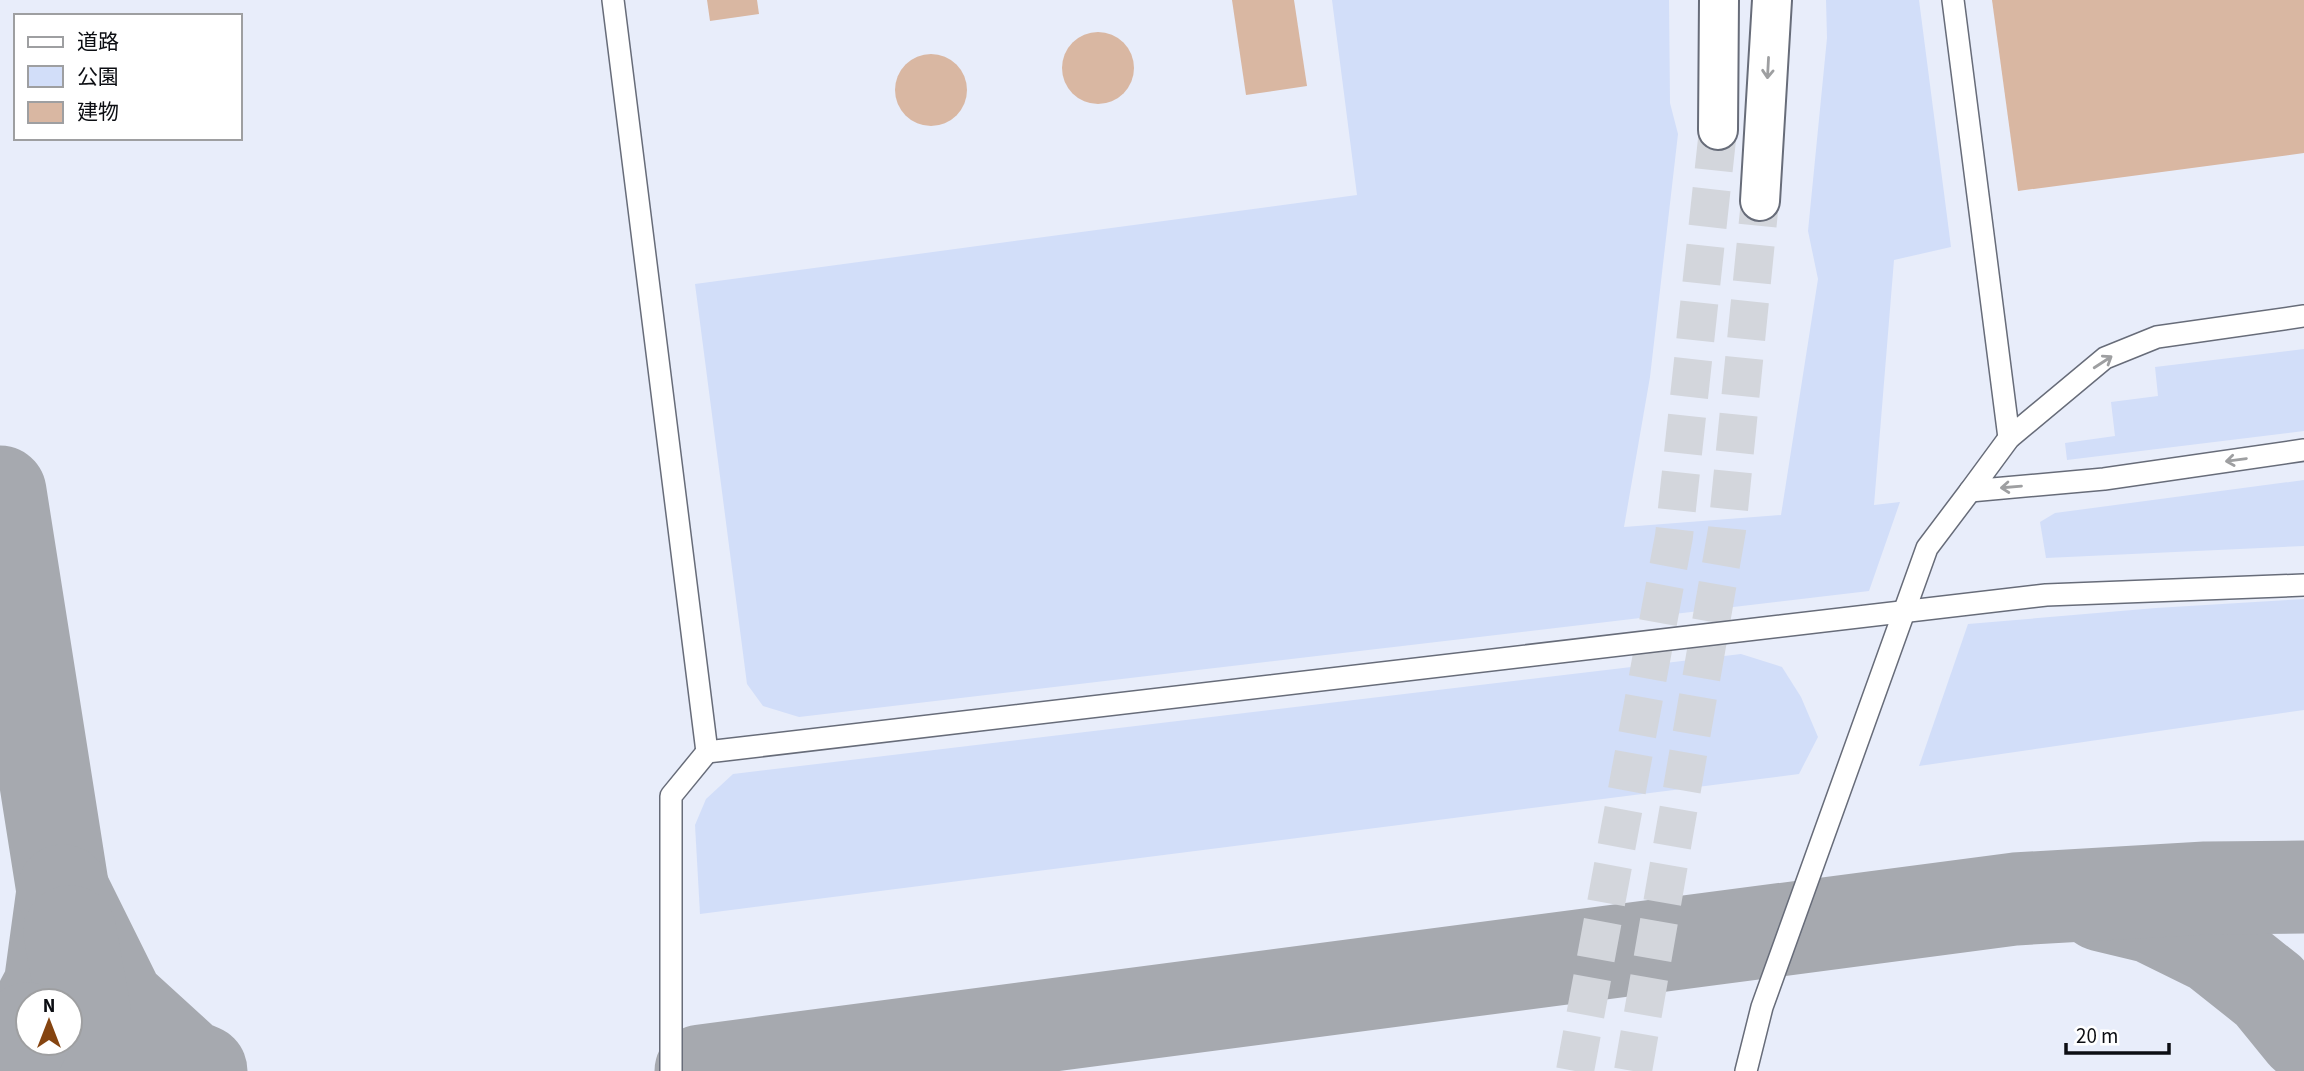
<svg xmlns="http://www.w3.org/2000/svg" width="2304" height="1071" viewBox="0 0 2304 1071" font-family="'Source Sans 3','Noto Sans JP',sans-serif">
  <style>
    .built { fill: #e8edfa; fill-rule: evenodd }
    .green { fill: #d2def9 }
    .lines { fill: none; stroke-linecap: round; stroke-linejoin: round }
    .taxiway { stroke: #a6a9af; stroke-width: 93 }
    .building { fill: #d9b7a2 }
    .secondary-tunnel { stroke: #d3d6dc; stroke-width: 38; stroke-dasharray: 38 19; stroke-linecap: butt }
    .lane-casing { stroke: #676c79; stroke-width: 24 }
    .secondary-casing { stroke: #676c79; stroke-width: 42 }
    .lane { stroke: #fff; stroke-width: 21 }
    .secondary { stroke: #fff; stroke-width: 38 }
    .oneway { stroke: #9e9fa1 }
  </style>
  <rect width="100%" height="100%" fill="#f6f9ff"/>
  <!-- built -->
  <path class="built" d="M0,0H2304V1071H0ZM16,16H240V138H16ZM28,1001H70V1043H28Z"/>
  <!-- green -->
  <g class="green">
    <path d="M1332,0H1669L1670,103L1678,134L1650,377L1624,527L1781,515L1818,279L1808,231L1827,38L1826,0H1919L1951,247L1894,260L1874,505L1900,502L1869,591L799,717L763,706L747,684L695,284L1357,195Z"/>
    <path d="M2304,349V431L2067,460L2065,443L2115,436L2111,402L2158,396L2155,367Z"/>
    <path d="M2304,480V546L2046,558L2040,522L2055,513Z"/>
    <path d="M2304,599V710L1919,766L1968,624L2156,608Z"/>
    <path d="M1741,654L1782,667L1801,697L1818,737L1799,774L700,914L695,825L706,799L733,774Z"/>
  </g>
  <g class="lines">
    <!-- taxiway -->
    <g class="taxiway">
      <path d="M0,492L63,891L50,986L42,1001"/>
      <path d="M63,891L118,1002L187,1065L201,1071"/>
      <path d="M2102,905L2152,917L2215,948L2269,991L2304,1034"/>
      <path d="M70,932L84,1010V1071"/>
      <path d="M6,1071L28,1029"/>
      <path d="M701,1071L2015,899L2206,888L2304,887"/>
    </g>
  </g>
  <!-- building -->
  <g class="building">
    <path d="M707,0H757L759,14L710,21Z"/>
    <path d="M1232,0H1294L1307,86L1246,95Z"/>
    <path d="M1992,0H2304V153L2018,191Z"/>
    <circle cx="1098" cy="68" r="36"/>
    <circle cx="931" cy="90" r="36"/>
  </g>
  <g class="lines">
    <!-- secondary-tunnel -->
    <g class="secondary-tunnel">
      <path d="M1575,1071L1674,536L1718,130"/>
      <path d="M1633,1071L1727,530L1760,201"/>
    </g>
    <!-- lane casing -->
    <g class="lane-casing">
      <g id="lane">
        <path d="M613,0L707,752L2046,595L2304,585"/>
        <path d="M1953,0L2009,438"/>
        <path d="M2304,316L2157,337L2105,358L2009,438L1970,491L2104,479L2304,450"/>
        <path d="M671,1071V796L707,752"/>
        <path d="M1746,1071L1762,1007L1927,548L1970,491"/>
      </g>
    </g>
    <!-- secondary casing -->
    <g class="secondary-casing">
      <g id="secondary">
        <path d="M1718,130L1719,0"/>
        <path d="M1760,201L1772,0"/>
      </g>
    </g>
    <!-- lane -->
    <use href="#lane" class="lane"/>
    <!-- secondary -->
    <use href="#secondary" class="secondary"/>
  </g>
  <!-- one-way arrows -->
  <defs><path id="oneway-shaft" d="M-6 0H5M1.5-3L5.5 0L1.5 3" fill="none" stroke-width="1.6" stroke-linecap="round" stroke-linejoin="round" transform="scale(1.75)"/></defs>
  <g class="oneway">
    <use href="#oneway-shaft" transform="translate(1768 68) rotate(93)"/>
    <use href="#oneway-shaft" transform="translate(2103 362) rotate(-33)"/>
    <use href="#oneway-shaft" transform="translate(2236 460) rotate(172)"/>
    <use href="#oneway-shaft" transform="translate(2011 487) rotate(175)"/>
  </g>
  <!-- legend -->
  <rect x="14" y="14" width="228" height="126" fill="#ffffff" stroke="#9e9fa1" stroke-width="2"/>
  <rect x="28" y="37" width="35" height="10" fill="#ffffff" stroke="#9e9fa1" stroke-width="2"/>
  <text x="77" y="49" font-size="21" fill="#0c0e13">道路</text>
  <rect x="28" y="66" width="35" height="21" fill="#d2def9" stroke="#9e9fa1" stroke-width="2"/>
  <text x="77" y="84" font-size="21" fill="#0c0e13">公園</text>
  <rect x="28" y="102" width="35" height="21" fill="#d9b7a2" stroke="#9e9fa1" stroke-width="2"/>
  <text x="77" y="119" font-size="21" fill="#0c0e13">建物</text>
  <!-- north arrow -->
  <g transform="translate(49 1022)"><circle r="33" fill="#ffffff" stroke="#9e9fa1" stroke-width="2"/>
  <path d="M0-5L12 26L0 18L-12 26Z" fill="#854410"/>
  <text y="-10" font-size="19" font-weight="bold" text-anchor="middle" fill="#0c0e13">N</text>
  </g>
  <!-- scale -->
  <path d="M2066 1043v10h103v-10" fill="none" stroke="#0c0e13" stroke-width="3.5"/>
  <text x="2076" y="1043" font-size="21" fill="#0c0e13" stroke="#ffffff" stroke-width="5" paint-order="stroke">20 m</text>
</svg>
